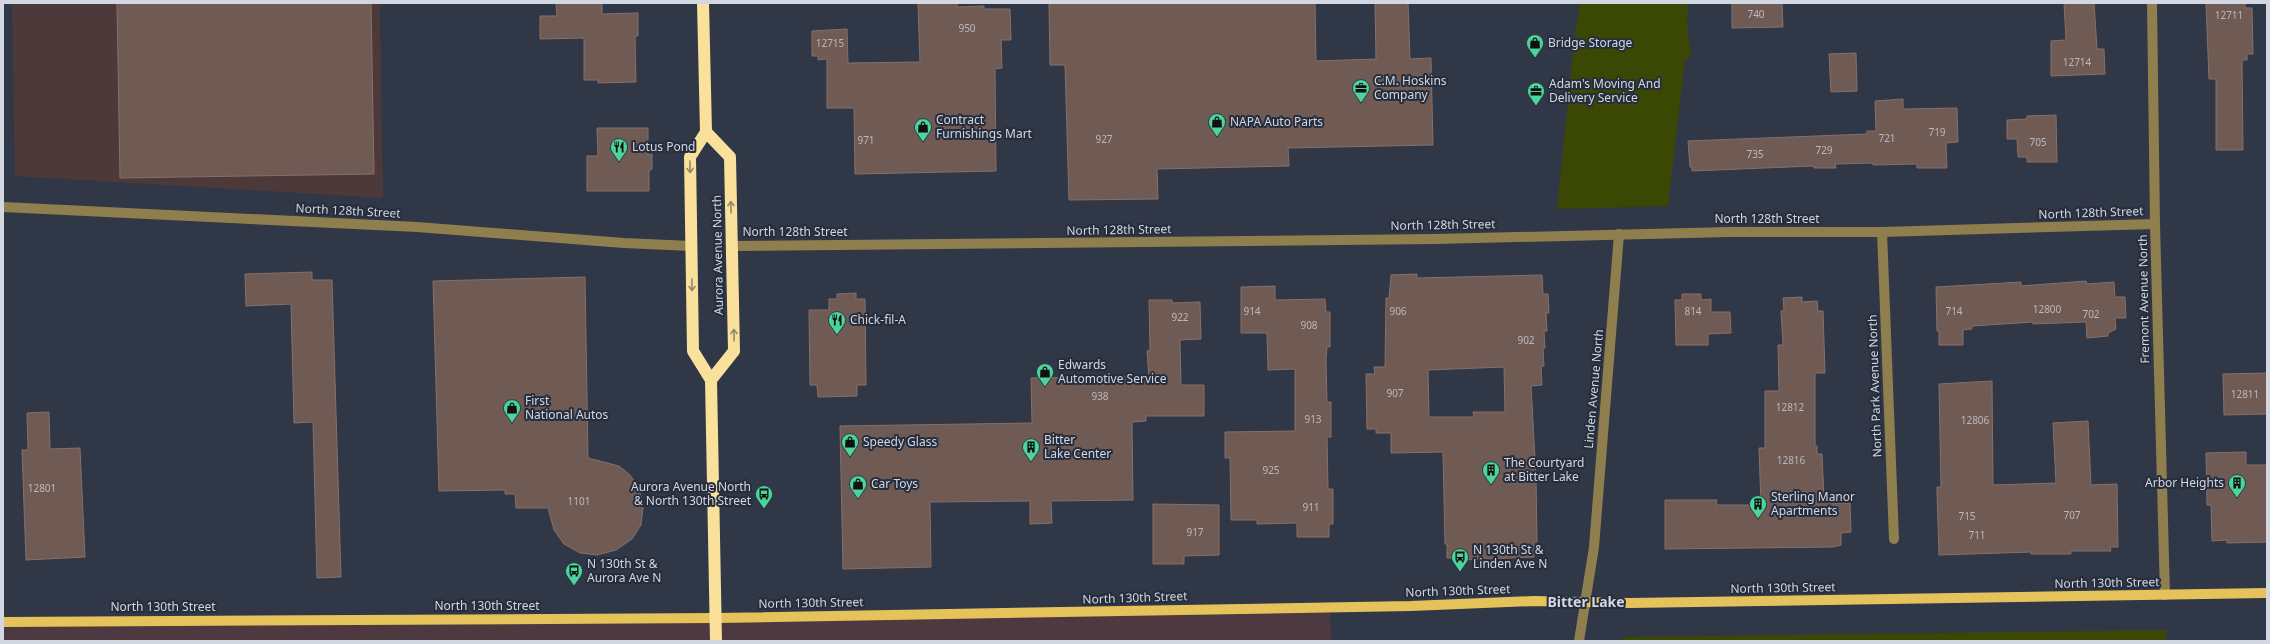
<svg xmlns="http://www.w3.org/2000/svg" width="2270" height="644" viewBox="0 0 2270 644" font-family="'Noto Sans',sans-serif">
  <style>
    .commercial { fill: #4d393f }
    .industrial { fill: #4e393a }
    .green { fill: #3b4804 }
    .building { fill: #705a54; stroke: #867069; fill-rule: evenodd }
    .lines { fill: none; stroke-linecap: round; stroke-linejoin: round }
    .minor { stroke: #8f7e4e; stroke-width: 10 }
    .major { stroke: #e6c35a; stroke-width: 10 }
    .highway { stroke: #f9e19b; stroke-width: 12 }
    .oneway { stroke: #90876c }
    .labels { text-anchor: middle; stroke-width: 4; stroke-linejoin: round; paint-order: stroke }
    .number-label { font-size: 10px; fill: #bab8be }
    .poi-label { font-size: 12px; fill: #d2d7e1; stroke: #262d3d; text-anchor: start }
    .street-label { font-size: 12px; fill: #d2d7e1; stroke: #262d3d }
    .quarter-label { font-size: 14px; font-weight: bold; fill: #d2d7e1; stroke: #262d3d }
  </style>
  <rect width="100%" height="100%" fill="#303747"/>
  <!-- commercial -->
  <path class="commercial" d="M1330,611L1331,641H3V622Z"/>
  <!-- industrial -->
  <path class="industrial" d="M12,3H380L383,198L15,176Z"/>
  <!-- green -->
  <g class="green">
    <path d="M1580,3H1688L1687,24L1691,58L1685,59L1668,206L1557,209L1573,51Z"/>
    <path d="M2166,630V641H1618L1626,637Z"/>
  </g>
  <!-- building -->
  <g class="building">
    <path d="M117,3H371L374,174L120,178Z"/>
    <path d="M556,3H602V14L638,13V36H635L636,82L598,83V80H584V38L540,39V16H557Z"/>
    <path d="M918,3H953L957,4V7L984,6V9H1010L1011,40H1001L1002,68L995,69L996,171L855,174L854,108H827V59L818,60V56H812V31L847,29L848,63L920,62Z"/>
    <path d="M1049,3H1315L1316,61L1376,59L1375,3H1408L1410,59L1431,58L1433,145L1288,148L1289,166L1157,169L1158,199L1069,200L1065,65H1050Z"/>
    <path d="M1732,3H1782L1783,27L1732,28Z"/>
    <path d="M2064,3H2094L2097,49H2104L2105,74L2051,76V41L2066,40Z"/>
    <path d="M2206,3H2245V8H2252L2253,54H2247V60H2242L2243,150H2216V79H2209Z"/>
    <path d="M1856,53L1857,91L1831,92L1829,54Z"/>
    <path d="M1903,99V109L1957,108L1958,142L1946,143L1947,168H1917V164L1873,165V163L1835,164L1836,168H1814L1813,166L1692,171V167H1690L1688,141L1867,134V131H1876L1875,101Z"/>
    <path d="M2056,115L2057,162H2027V157H2018L2017,139H2007V120L2027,119V116Z"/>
    <path d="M597,128H648V155L652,154V169L649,171V191H587V156H598Z"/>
    <path d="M312,272V280H332L341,577L317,578L313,422L294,423L291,304L246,306L245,274Z"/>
    <path d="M1417,274V278L1542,275L1543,294H1548L1549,313H1546L1547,331H1544L1545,348H1543L1544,366H1541L1542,385L1531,386L1536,477L1537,542H1534V557L1462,560V558H1447V544H1445L1443,452L1391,453V433H1376V429H1367L1366,374H1375L1374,367H1385L1386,298H1389L1391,275ZM1504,367L1505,412H1473L1474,417H1429L1428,370Z"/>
    <path d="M585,277L588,458L619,466L630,475L639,488L643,508L641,525L632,539L616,550L597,555L580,553L564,544L554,530L548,508H516L515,494H505V490L439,491L433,281Z"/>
    <path d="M2086,281L2087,284L2114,282L2115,297H2125L2126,318H2115L2116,329L2108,333V336L2087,338L2086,322L2033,324V322L1972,326V329L1963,330V345H1939V331H1937L1936,287L2021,282V286Z"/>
    <path d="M1275,286V300L1325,299L1326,312H1330V347H1327L1326,360L1327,402H1331V437H1327L1328,489H1333V524H1329V537H1297V523L1257,524V520H1231L1230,458H1225V432L1295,431V369L1268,370L1267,333H1241V287Z"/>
    <path d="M856,293V299H865L866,385H857V396L818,397L817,385H810L809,310H829V299H837V294Z"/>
    <path d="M1682,294H1701V300L1711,299V312H1730L1731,333L1708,334V345H1676L1675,300H1682Z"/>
    <path d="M1802,297V302L1817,301L1818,311H1823L1825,373H1815V446H1817V454H1822L1824,498H1832V503H1850L1851,532L1841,533V545L1833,547L1665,549V500H1717L1716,505H1761L1759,448H1765V391H1779L1778,345H1783L1781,311L1784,310L1783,298Z"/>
    <path d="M1149,300H1172V303L1200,302L1201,339L1180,340L1181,385H1204V416H1146V421L1132,422L1133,500L1051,501L1052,523L1030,524V501L930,502L931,567L843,569L840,426L1032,423L1031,378L1149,376L1147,351L1150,350Z"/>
    <path d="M2267,373V414L2224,415L2223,374Z"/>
    <path d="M1992,381L1993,485L2056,483L2053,423L2088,421L2091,485L2117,484L2118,547H2110L2111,551H2071V554H2031V552L1939,555L1937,493V487H1941L1939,384Z"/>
    <path d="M49,412L50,449L80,448L85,557L26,560L22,450H28L27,413Z"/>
    <path d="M2246,452V465H2267V542L2227,543V540L2212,541L2211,505H2207L2206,453Z"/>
    <path d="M1153,504L1219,505V555L1184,556V564H1153Z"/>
  </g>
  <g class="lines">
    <!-- minor -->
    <g class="minor">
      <path d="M2152,3L2155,224L2165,595"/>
      <path d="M3,207L417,227L624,243L691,246"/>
      <path d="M1882,232L1894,539"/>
      <path d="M732,246L1436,239L1729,232H1882L2155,224"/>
      <path d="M1579,641L1594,547L1619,234"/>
    </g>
    <!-- major -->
    <path class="major" d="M3,622L716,618L1411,606L1534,601L1630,603L2267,593"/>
    <!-- highway -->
    <g class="highway">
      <path d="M703,3L706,132L690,157L693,351L711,380L716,641"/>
      <path d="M706,132L730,157L734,351L711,380"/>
    </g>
  </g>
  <!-- one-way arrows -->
  <defs><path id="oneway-shaft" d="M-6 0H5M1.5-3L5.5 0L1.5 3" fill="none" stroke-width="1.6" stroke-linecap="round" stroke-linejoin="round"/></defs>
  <g class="oneway">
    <use href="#oneway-shaft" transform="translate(690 167) rotate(89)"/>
    <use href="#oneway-shaft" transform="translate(731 207) rotate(-91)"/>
    <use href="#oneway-shaft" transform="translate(692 285) rotate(89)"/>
    <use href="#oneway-shaft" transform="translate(734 335) rotate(-91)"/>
  </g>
  <!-- icons -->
  <defs>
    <g id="shop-pin" transform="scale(0.9)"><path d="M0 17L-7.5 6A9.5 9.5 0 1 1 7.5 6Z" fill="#4bd49b" stroke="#262d3d"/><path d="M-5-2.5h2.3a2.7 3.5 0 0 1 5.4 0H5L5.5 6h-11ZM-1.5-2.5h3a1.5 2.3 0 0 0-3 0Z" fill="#111"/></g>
    <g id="office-pin" transform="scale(0.9)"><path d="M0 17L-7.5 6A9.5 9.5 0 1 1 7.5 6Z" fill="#4bd49b" stroke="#262d3d"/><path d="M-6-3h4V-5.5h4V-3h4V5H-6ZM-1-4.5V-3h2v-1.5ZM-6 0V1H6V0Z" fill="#111"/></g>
    <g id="restaurant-pin" transform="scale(0.9)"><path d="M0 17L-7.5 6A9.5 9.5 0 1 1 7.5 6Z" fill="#4bd49b" stroke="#262d3d"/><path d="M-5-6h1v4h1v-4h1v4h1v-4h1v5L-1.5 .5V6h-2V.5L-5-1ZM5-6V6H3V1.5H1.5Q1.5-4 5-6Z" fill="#111"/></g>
    <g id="building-pin" transform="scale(0.9)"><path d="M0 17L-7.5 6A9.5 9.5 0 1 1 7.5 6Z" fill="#4bd49b" stroke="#262d3d"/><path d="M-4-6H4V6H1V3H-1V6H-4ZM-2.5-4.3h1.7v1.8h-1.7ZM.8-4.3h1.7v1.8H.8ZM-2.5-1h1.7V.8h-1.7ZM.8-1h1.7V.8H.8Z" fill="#111"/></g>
    <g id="bus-pin" transform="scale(0.9)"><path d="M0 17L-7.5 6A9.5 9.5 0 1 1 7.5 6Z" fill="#4bd49b" stroke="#262d3d"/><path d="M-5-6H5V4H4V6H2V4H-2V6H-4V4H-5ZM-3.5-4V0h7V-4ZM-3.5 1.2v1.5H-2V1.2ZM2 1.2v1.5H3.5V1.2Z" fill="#111"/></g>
  </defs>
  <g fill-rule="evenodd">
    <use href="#shop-pin" x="1535" y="43"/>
    <use href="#office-pin" x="1361" y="88"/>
    <use href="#office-pin" x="1536" y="91"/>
    <use href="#shop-pin" x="1217" y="122"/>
    <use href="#shop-pin" x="923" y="127"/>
    <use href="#restaurant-pin" x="619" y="147"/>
    <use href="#restaurant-pin" x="837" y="320"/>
    <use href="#shop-pin" x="1045" y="372"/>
    <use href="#shop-pin" x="512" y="408"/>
    <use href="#shop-pin" x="850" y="442"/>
    <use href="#building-pin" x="1031" y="447"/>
    <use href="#building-pin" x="1491" y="470"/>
    <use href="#building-pin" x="2237" y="483"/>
    <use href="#shop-pin" x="858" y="484"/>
    <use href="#bus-pin" x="764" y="494"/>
    <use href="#building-pin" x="1758" y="504"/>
    <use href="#bus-pin" x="1460" y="557"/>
    <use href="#bus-pin" x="574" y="571"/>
  </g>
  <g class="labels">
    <!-- number labels -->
    <g class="number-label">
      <text x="1756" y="18">740</text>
      <text x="2229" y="19">12711</text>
      <text x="967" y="32">950</text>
      <text x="830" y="47">12715</text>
      <text x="2077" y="66">12714</text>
      <text x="1937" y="136">719</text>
      <text x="1887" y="142">721</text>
      <text x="1104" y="143">927</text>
      <text x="866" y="144">971</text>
      <text x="2038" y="146">705</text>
      <text x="1824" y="154">729</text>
      <text x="1755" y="158">735</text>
      <text x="2047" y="313">12800</text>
      <text x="1252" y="315">914</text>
      <text x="1398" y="315">906</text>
      <text x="1693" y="315">814</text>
      <text x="1954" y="315">714</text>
      <text x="2091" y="318">702</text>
      <text x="1180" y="321">922</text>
      <text x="1309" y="329">908</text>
      <text x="1526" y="344">902</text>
      <text x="1395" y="397">907</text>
      <text x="2245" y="398">12811</text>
      <text x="1100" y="400">938</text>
      <text x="1790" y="411">12812</text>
      <text x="1313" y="423">913</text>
      <text x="1975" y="424">12806</text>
      <text x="1791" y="464">12816</text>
      <text x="1271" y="474">925</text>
      <text x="42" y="492">12801</text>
      <text x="579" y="505">1101</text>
      <text x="1311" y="511">911</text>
      <text x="2072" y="519">707</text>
      <text x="1967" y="520">715</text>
      <text x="1195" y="536">917</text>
      <text x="1977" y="539">711</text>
    </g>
    <!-- poi labels -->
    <g class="poi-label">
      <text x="1548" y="47">Bridge Storage</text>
      <text x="1374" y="85">C.M. Hoskins<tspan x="1374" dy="14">Company</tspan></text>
      <text x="1549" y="88">Adam's Moving And<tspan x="1549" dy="14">Delivery Service</tspan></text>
      <text x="936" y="124">Contract<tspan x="936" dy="14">Furnishings Mart</tspan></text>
      <text x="1230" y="126">NAPA Auto Parts</text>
      <text x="632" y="151">Lotus Pond</text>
      <text x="850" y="324">Chick-fil-A</text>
      <text x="1058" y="369">Edwards<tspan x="1058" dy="14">Automotive Service</tspan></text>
      <text x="525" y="405">First<tspan x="525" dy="14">National Autos</tspan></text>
      <text x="1044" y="444">Bitter<tspan x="1044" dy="14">Lake Center</tspan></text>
      <text x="863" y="446">Speedy Glass</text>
      <text x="1504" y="467">The Courtyard<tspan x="1504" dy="14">at Bitter Lake</tspan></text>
      <text x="2224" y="487" text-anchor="end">Arbor Heights</text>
      <text x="871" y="488">Car Toys</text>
      <text x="751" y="491" text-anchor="end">Aurora Avenue North<tspan x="751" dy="14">&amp; North 130th Street</tspan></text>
      <text x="1771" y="501">Sterling Manor<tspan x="1771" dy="14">Apartments</tspan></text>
      <text x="1473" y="554">N 130th St &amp;<tspan x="1473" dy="14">Linden Ave N</tspan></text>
      <text x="587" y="568">N 130th St &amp;<tspan x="587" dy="14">Aurora Ave N</tspan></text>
    </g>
    <!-- street labels -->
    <g class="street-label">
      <text transform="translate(348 211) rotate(3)" y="4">North 128th Street</text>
      <text transform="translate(2091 213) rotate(-2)" y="4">North 128th Street</text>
      <text x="1767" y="223">North 128th Street</text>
      <text transform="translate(1443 225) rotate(-1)" y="4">North 128th Street</text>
      <text transform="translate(1119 230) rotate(-1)" y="4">North 128th Street</text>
      <text x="795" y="236">North 128th Street</text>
      <text transform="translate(718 255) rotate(-91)" y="4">Aurora Avenue North</text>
      <text transform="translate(2144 299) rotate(-91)" y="4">Fremont Avenue North</text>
      <text transform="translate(1875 386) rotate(-92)" y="4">North Park Avenue North</text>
      <text transform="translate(1594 389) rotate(-85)" y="4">Linden Avenue North</text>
      <text transform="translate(2107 583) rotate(-1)" y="4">North 130th Street</text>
      <text transform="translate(1783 588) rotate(-1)" y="4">North 130th Street</text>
      <text transform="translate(1458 591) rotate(-2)" y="4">North 130th Street</text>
      <text transform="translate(1135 598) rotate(-2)" y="4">North 130th Street</text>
      <text transform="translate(811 603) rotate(-1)" y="4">North 130th Street</text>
      <text x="487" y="610">North 130th Street</text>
      <text x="163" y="611">North 130th Street</text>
    </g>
    <!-- quarter labels -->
    <g class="quarter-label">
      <text x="1586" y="607">Bitter Lake</text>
    </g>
  </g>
  <!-- border -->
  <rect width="2270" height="644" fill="none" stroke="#d2d7e1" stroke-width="8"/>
</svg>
